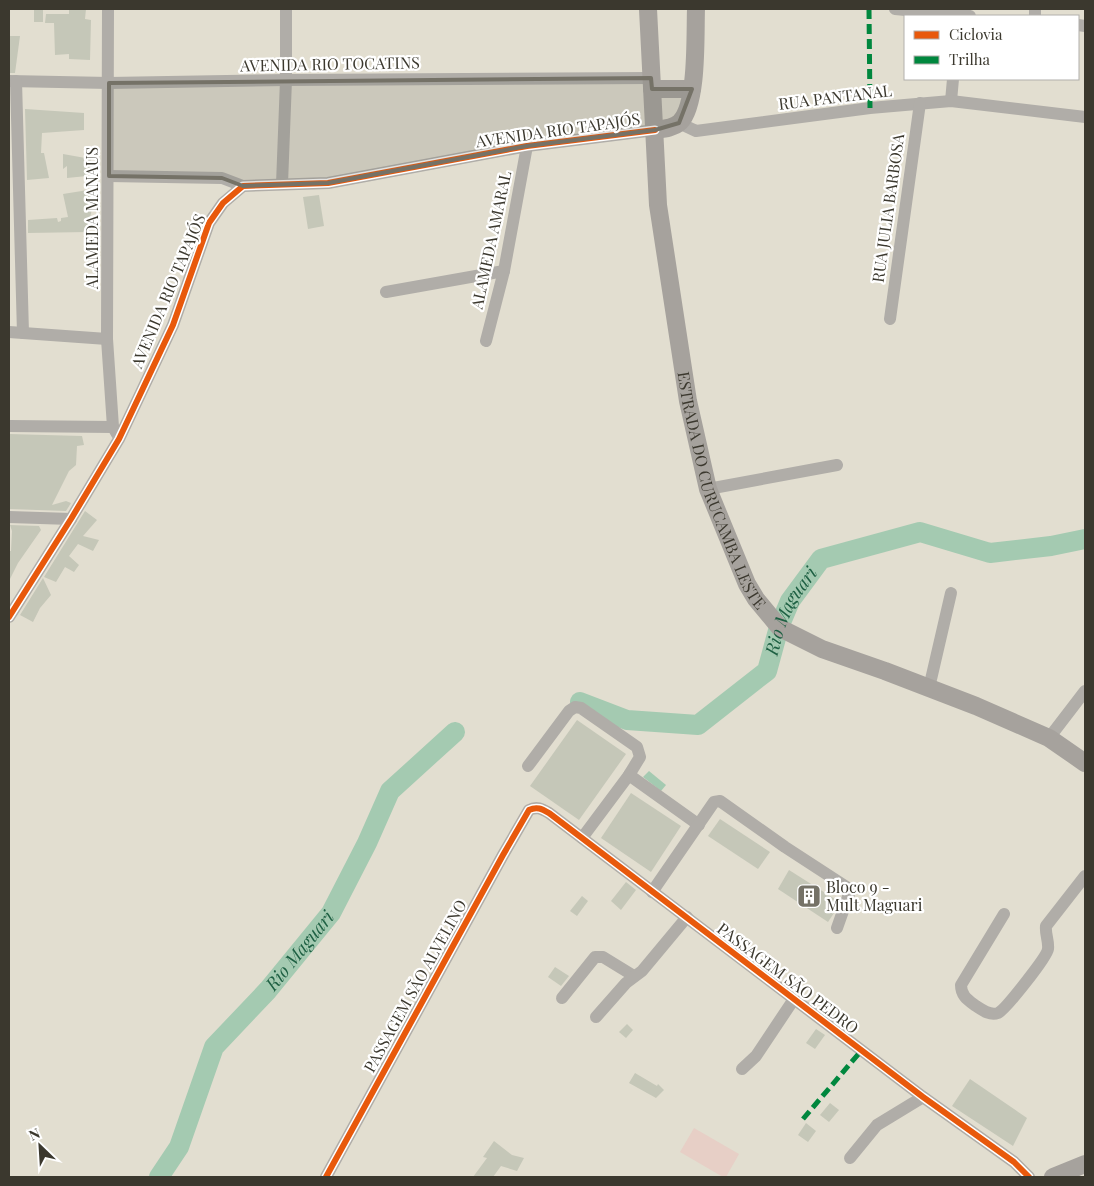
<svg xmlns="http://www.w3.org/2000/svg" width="1094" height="1186" viewBox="0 0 1094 1186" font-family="'Playfair Display',serif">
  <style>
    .green { fill: #e7cfc6 }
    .water { fill: #a4cab1 }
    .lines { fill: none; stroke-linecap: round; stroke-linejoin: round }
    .river { stroke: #a4cab1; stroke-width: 20 }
    .building { fill: #c5c7b8 }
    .minor { stroke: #b0ada8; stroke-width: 12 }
    .secondary { stroke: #a6a29d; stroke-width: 18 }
    .quiet { stroke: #00873e; stroke-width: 5; stroke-dasharray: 10 5; stroke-linecap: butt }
    .cycleway-casing { stroke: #fff; stroke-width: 9 }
    .cycleway { stroke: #e8590c; stroke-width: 6 }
    .marked { fill: #757267; fill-opacity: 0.2; stroke: #757267; stroke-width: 4; stroke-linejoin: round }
    .labels { text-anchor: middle; stroke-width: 4.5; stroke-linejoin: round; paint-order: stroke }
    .street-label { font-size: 16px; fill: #3b382e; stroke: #fff }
    .poi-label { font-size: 16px; fill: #3b382e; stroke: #fff; text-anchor: start }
    .water-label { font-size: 18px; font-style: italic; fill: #1e6043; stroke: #fff }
  </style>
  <rect width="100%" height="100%" fill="#e2ded0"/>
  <!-- green -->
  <path class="green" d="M694,1128L739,1154L726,1177H723L680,1152Z"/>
  <!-- water -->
  <path class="water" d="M649,771L666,785L661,791L643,777Z"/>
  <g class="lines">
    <!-- river -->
    <g class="river">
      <path id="s1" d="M580,702L627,720L698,725L767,671L779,627L790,601L821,559L920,532L990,553L1051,546L1085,539"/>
      <path id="s2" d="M159,1177L179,1147L214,1047L268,990L331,913L367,843L390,791L455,732"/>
    </g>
  </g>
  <!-- building -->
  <g class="building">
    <rect x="34" y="9" width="9" height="13"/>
    <path d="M69,9H86L85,19L91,20L90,60L69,59V54L55,55L54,23H45L46,14H69Z"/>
    <path d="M9,36H20L15,73H9Z"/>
    <path d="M25,109L84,113V130L42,133L41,153H44L49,178L27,180Z"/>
    <path d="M63,154L91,159L90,168H86L87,176L67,178V166L63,169Z"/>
    <path d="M88,190L89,193H93V204L87,232L28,233V220L57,218L58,222L61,221V218L68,217L63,194Z"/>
    <path d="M319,195L324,226L308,229L303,197Z"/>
    <path d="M9,434L82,436L84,445L77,446L76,465L69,471L52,505L66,501L71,503L66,511L9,509Z"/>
    <path d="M85,511L97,520L83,536L99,540L93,551L78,544L69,556L79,565L74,572L65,567L56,582L44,577Z"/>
    <path d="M10,525L39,526L41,530L18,563L9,581V551H11L12,531Z"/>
    <path d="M43,578L51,595L40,608L33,622L20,615Z"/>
    <path d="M577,720L626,754L579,820L530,786Z"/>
    <path d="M631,793L681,826L651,872L601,838Z"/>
    <path d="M720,819L770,852L758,869L708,836Z"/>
    <path d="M789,870L838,901L834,913L828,922L778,889Z"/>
    <path d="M626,882L636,890L621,910L611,901Z"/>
    <path d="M582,896L588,901L577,916L570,911Z"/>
    <path d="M555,967L569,976L561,986L548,977Z"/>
    <path d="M627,1024L633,1030L626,1038L619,1032Z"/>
    <path d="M816,1029L825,1035L815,1049L806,1043Z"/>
    <path d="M635,1073L657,1086L658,1084L664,1090L656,1098L629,1083Z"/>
    <path d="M970,1079L1027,1118L1013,1146L952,1106Z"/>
    <path d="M830,1103L839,1110L829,1122L820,1115Z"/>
    <path d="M806,1123L816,1131L808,1142L798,1135Z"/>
    <path d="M494,1141L512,1155L524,1158L517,1171L501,1166L493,1177H473L487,1158L483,1157Z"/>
  </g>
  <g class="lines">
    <!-- minor -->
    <g class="minor">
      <path d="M108,9L107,339L113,427"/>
      <path d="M895,9L970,16"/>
      <path d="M1035,16V9"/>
      <path d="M1078,25L1085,26"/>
      <path d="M9,81L109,83L286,80L651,78"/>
      <path d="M16,81L23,333"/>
      <path d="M951,101L953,79"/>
      <path d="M679,123L696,131L870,108L951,101L1085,117"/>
      <path d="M109,176L222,178L243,186"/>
      <path d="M282,184L286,80V9"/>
      <path d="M386,292L504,271"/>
      <path d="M890,319L920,103"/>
      <path d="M9,332L107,339"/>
      <path d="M486,341L504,271L527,146"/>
      <path d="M9,426L113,427L117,434"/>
      <path d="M708,489L837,465"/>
      <path d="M9,517L71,519"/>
      <path d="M9,617L71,519L119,439L173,325L209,223L223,203L243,186L328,183L527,146L655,130"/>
      <path d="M929,688L951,593"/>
      <path d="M1049,738L1085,691"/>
      <path d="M528,766L569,711L575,707L581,708L637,747L640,757L629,775L582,838"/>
      <path d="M629,775L699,825"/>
      <path d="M652,892L714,802L720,801L785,847L848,888L849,894L837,928"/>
      <path d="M1004,914L961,985C961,996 968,1000 976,1006C982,1010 990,1016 998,1013C1005,1010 1047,957 1048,949C1049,941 1045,934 1046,926L1085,876"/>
      <path d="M562,998L595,957H603L634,976"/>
      <path d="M596,1017L626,983L642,971L687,917"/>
      <path d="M742,1069L756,1056L794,999"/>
      <path d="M850,1158L877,1125L923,1097"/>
      <path d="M326,1177L503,855L529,810C537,806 542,809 549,813L923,1097L1014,1162L1029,1177"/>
    </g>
    <!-- secondary -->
    <g class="secondary">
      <path id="s3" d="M648,9L658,205L688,401L708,489L747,584L756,599L780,628L822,649L885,671L976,706L1049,738L1085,763"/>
      <path d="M652,89H692"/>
      <path d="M655,130C662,129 674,128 680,122C698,104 695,35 696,9"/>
      <path d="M1053,1177L1085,1164"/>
    </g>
    <!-- quiet -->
    <g class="quiet">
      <path d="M869,9L870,108"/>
      <path d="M803,1119L861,1051"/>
    </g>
    <!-- cycleway casing -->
    <g class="cycleway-casing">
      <g id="cycleway">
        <path d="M9,617L71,519L119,439L173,325L209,223L223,203L243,186L328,183L527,146L655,130"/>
        <path d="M326,1177L503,855L529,810C537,806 542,809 549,813L923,1097L1014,1162L1029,1177"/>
      </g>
    </g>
    <!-- cycleway -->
    <use href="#cycleway" class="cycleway"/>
  </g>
  <!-- marked area -->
  <path class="marked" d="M651,78L652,89H692L679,123L655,130L527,146L328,183L243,186L222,178L109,176V83Z"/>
  <!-- icons -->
  <defs>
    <g id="building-square" transform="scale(1.25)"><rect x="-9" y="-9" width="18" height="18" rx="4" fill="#757267" stroke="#fff"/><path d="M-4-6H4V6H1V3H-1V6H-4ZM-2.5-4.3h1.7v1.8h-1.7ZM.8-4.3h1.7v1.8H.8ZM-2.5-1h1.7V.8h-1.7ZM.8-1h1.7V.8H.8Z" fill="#fff"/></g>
  </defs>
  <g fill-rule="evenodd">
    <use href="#building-square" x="809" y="896"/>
  </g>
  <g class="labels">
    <!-- street labels -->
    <g class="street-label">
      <text transform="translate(330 64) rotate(-1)" y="6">AVENIDA RIO TOCATINS</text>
      <text transform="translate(835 97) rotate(-7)" y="6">RUA PANTANAL</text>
      <text transform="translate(558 130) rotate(-8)" y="6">AVENIDA RIO TAPAJÓS</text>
      <text transform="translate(888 208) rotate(-82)" y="6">RUA JULIA BARBOSA</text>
      <text transform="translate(92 218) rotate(-90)" y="6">ALAMEDA MANAUS</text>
      <text transform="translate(491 240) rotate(-78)" y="6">ALAMEDA AMARAL</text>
      <text transform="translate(168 291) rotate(-67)" y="6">AVENIDA RIO TAPAJÓS</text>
      <text dy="6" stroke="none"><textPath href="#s3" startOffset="490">ESTRADA DO CURUCAMBA LESTE</textPath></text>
      <text transform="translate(788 978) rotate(37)" y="6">PASSAGEM SÃO PEDRO</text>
      <text transform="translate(415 986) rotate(-61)" y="6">PASSAGEM SÃO ALVELINO</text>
    </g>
    <!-- poi labels -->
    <g class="poi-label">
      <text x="826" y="893">Bloco 9 -<tspan x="826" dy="18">Mult Maguari</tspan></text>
    </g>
    <!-- water labels -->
    <g class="water-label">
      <text dy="6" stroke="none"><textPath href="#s1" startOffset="274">Rio Maguari</textPath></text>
      <text dy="6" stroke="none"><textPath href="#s2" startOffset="271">Rio Maguari</textPath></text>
    </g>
  </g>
  <!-- border -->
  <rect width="1094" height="1186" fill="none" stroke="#3b382e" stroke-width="20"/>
  <!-- legend -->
  <rect x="904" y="15" width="175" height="65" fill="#ffffff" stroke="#b1afab"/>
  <rect x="914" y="31" width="25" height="8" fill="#e8590c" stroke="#b1afab"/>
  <text x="949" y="40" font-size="15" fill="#3b382e">Ciclovia</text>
  <rect x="914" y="56" width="25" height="8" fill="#00873e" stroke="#b1afab"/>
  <text x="949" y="65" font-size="15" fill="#3b382e">Trilha</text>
  <!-- north arrow -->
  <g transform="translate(40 1146) rotate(335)" stroke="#ffffff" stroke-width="4" paint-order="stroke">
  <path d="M0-4L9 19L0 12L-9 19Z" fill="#3b382e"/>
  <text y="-8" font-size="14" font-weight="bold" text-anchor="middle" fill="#3b382e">N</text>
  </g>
</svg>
